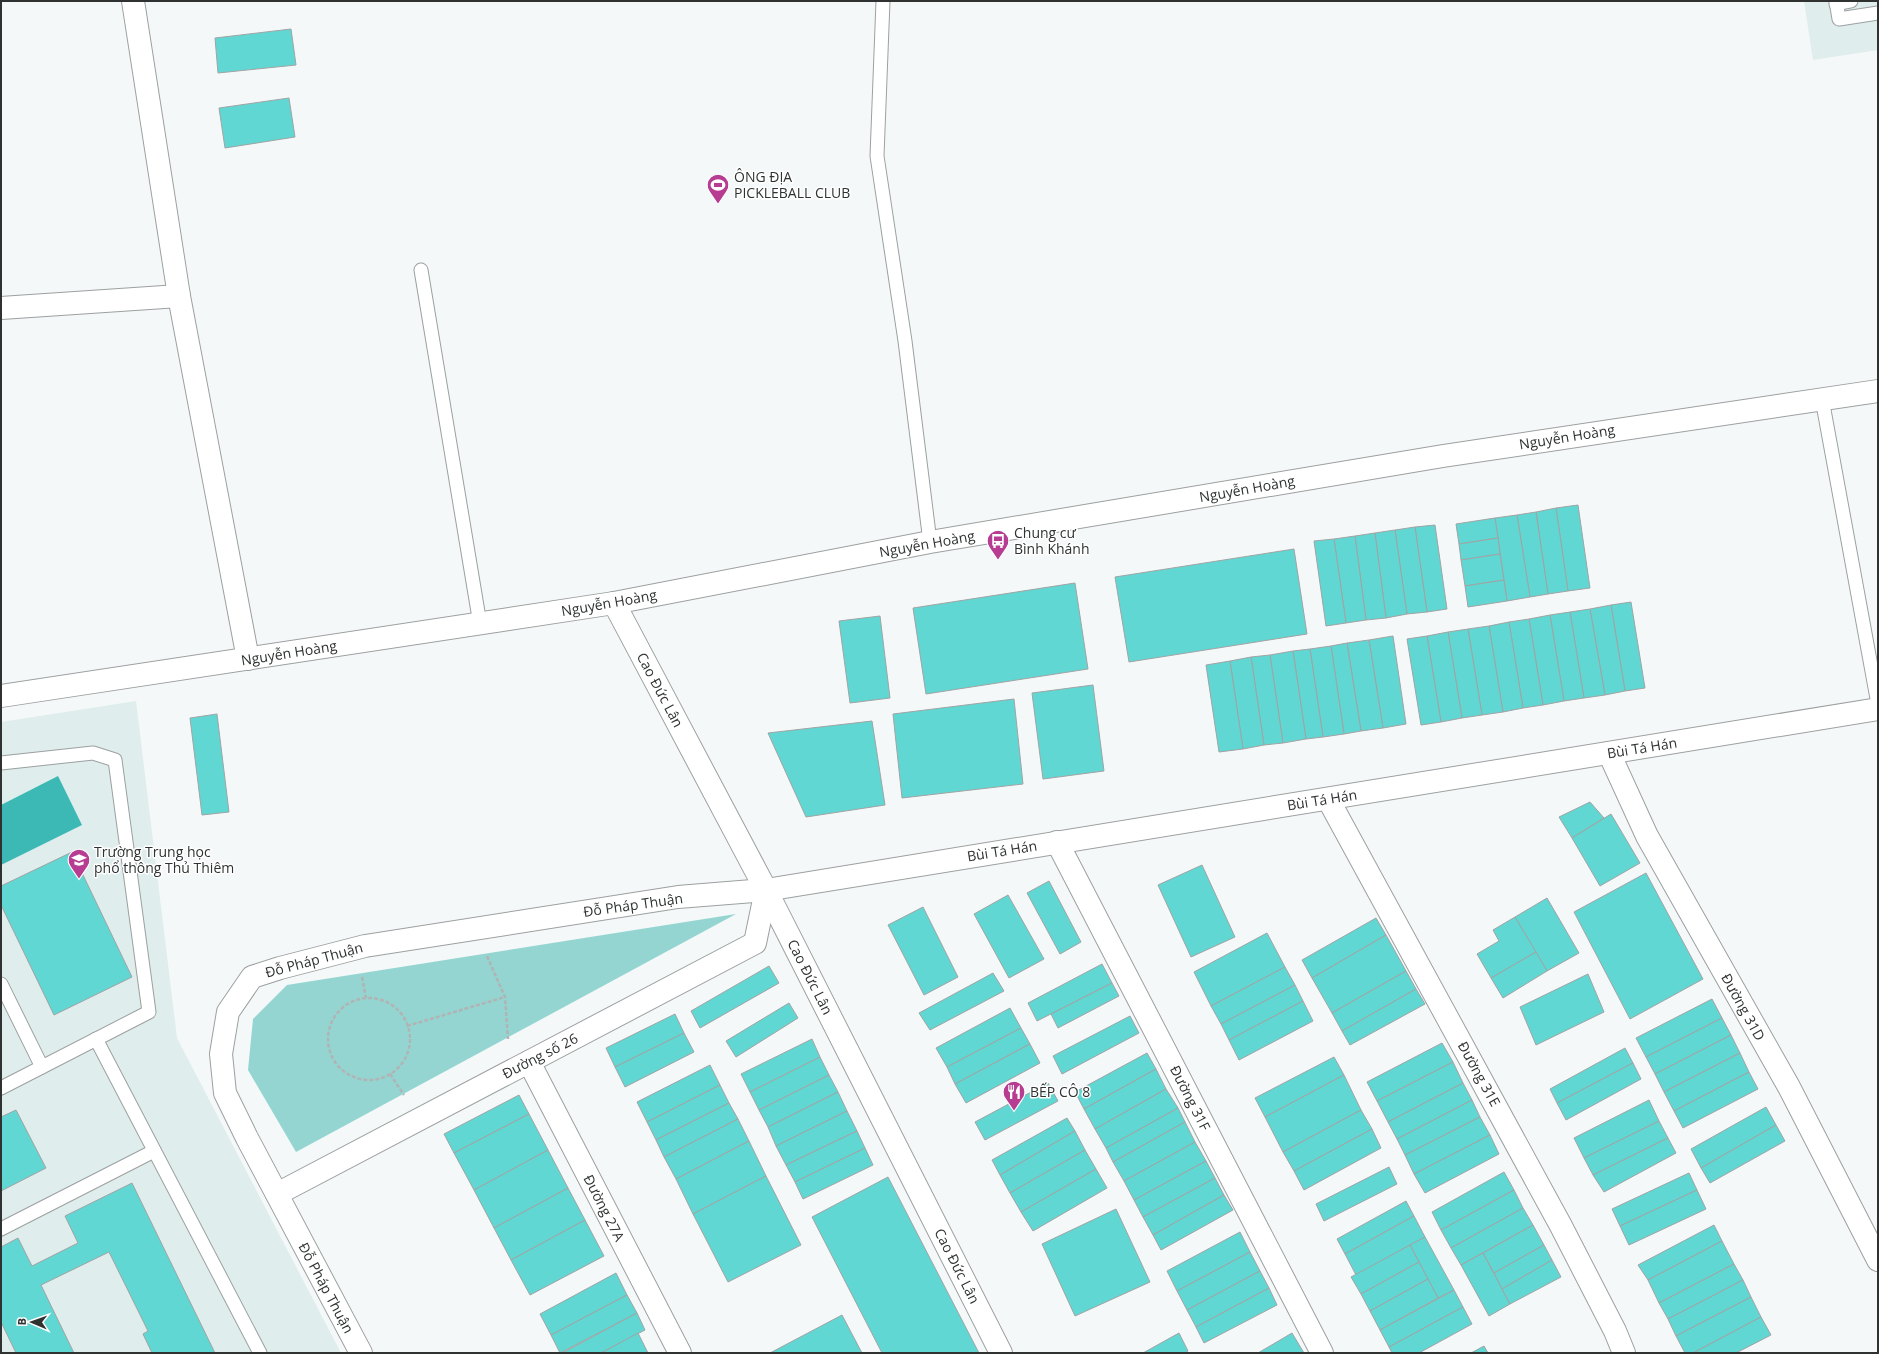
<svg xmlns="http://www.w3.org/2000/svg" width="1879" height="1354" viewBox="0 0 1879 1354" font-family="'Open Sans',sans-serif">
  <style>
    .built { fill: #dfedec }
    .green { fill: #94d5d1 }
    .water { fill: #3db9b5 }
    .building { fill: #60d7d2; stroke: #a0a4a4 }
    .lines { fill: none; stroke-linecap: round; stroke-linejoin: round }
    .service-casing { stroke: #9ca0a0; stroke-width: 15 }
    .minor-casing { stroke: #9ca0a0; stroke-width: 24 }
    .tertiary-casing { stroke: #9ca0a0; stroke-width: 24 }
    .path { stroke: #b0b4b4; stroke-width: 2.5; stroke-dasharray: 4 2; stroke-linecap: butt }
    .service { stroke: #fff; stroke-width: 13 }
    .minor { stroke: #fff; stroke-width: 22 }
    .tertiary { stroke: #fff; stroke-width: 22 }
    .labels { text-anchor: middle; stroke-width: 3; stroke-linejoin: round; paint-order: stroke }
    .poi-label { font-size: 14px; fill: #303232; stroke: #fff; text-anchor: start }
    .street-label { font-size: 14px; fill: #303232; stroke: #fff }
  </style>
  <rect width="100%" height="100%" fill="#f4f8f8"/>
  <!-- built -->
  <g class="built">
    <path d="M1804,1H1878V50L1813,60Z"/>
    <path d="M136,701L177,1038L341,1353H1V722Z"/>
  </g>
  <!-- green -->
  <path class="green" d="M736,914L296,1152L248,1070L253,1019L287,985Z"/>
  <!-- water -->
  <path class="water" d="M58,776L82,825L1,865V805Z"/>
  <!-- building -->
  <g class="building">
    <path d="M291,29L296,65L218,73L215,38Z"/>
    <path d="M289,98L295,137L225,148L219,108Z"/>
    <path d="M1578,505L1590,588L1568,591L1556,508Z"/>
    <path d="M1556,508L1568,591L1548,594L1536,512Z"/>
    <path d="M1536,512L1548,594L1530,597L1517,515Z"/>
    <path d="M1517,515L1530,597L1507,601L1495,518Z"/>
    <path d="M1495,518L1498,538L1459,544L1456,524Z"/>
    <path d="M1435,525L1447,609L1427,612L1415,527Z"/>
    <path d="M1415,527L1427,612L1407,614L1395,530Z"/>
    <path d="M1395,530L1407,614L1386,618L1375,533Z"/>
    <path d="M1375,533L1386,618L1366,620L1355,536Z"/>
    <path d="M1355,536L1366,620L1346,623L1334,539Z"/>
    <path d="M1498,538L1500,554L1461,560L1459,544Z"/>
    <path d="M1334,539L1346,623L1326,626L1314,541Z"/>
    <path d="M1294,549L1307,634L1129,662L1115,577Z"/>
    <path d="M1500,554L1504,580L1465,586L1461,560Z"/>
    <path d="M1504,580L1507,601L1468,607L1465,586Z"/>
    <path d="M1075,583L1088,669L926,694L913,608Z"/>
    <path d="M1631,602L1645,688L1625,691L1611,605Z"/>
    <path d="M1611,605L1625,691L1605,695L1590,609Z"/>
    <path d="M1590,609L1605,695L1584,698L1570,612Z"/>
    <path d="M1570,612L1584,698L1564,701L1550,615Z"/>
    <path d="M1550,615L1564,701L1543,705L1529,619Z"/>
    <path d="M880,616L890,698L850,703L839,621Z"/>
    <path d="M1529,619L1543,705L1523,708L1509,622Z"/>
    <path d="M1509,622L1523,708L1503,712L1489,626Z"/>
    <path d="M1489,626L1503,712L1482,715L1468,629Z"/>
    <path d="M1468,629L1482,715L1462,718L1448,632Z"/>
    <path d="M1448,632L1462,718L1441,722L1427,636Z"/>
    <path d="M1393,636L1406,724L1383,728L1369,640Z"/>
    <path d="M1427,636L1441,722L1421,725L1407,639Z"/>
    <path d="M1369,640L1383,728L1361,731L1347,643Z"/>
    <path d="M1347,643L1361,731L1344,734L1331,646Z"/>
    <path d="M1331,646L1344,734L1323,737L1310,649Z"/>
    <path d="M1310,649L1323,737L1306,739L1293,651Z"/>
    <path d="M1293,651L1306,739L1283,743L1270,655Z"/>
    <path d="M1270,655L1283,743L1264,745L1251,657Z"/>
    <path d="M1251,657L1264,745L1243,749L1230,661Z"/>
    <path d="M1230,661L1243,749L1219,752L1206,665Z"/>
    <path d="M1093,685L1104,771L1043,779L1032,693Z"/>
    <path d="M1014,699L1023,784L902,798L893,714Z"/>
    <path d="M217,714L229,812L202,815L190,718Z"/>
    <path d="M872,721L885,805L806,817L768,733Z"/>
    <path d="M1590,802L1604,818L1572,838L1559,817Z"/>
    <path d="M1611,814L1640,863L1600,886L1572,838Z"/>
    <path d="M72,852L132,977L54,1015L1,905V886Z"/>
    <path d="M1202,865L1235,937L1191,957L1158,885Z"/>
    <path d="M1646,873L1703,979L1630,1019L1574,912Z"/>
    <path d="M1049,881L1081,942L1060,954L1027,893Z"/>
    <path d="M1008,895L1044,959L1009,978L974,914Z"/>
    <path d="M1547,898L1579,953L1547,971L1515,917Z"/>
    <path d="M923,907L958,977L924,995L888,925Z"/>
    <path d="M1515,917L1536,952L1491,978L1477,954L1499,941L1493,930Z"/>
    <path d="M1376,918L1386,935L1312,978L1302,960Z"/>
    <path d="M1267,933L1285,967L1211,1006L1194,972Z"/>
    <path d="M1386,935L1406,971L1332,1013L1312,978Z"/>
    <path d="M1536,952L1547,971L1503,998L1491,978Z"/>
    <path d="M1102,964L1112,983L1037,1021L1028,1003Z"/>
    <path d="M769,966L779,983L700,1028L691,1011Z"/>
    <path d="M1285,967L1295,985L1221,1024L1211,1006Z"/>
    <path d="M1406,971L1416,989L1342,1031L1332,1013Z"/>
    <path d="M993,973L1004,991L930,1030L919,1013Z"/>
    <path d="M1588,974L1604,1012L1536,1045L1520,1007Z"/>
    <path d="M1112,983L1119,996L1058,1028L1051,1014Z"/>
    <path d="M1295,985L1303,1001L1229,1040L1221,1024Z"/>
    <path d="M1416,989L1425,1004L1350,1045L1342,1031Z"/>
    <path d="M1712,999L1722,1018L1646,1057L1636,1038Z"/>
    <path d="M1303,1001L1313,1021L1239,1060L1229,1040Z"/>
    <path d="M789,1003L798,1018L736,1057L726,1041Z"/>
    <path d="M1010,1008L1021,1028L947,1067L936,1048Z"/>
    <path d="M675,1014L684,1033L615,1067L606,1048Z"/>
    <path d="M1130,1016L1139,1033L1062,1074L1053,1056Z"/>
    <path d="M1722,1018L1731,1035L1655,1074L1646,1057Z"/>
    <path d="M1021,1028L1030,1044L955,1084L947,1067Z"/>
    <path d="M684,1033L694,1052L625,1087L615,1067Z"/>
    <path d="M1731,1035L1740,1053L1664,1092L1655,1074Z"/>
    <path d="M812,1039L820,1057L750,1092L741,1074Z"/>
    <path d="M1442,1043L1453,1062L1377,1101L1367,1082Z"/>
    <path d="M1030,1044L1040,1063L966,1103L955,1084Z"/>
    <path d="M1625,1048L1633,1063L1557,1103L1550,1089Z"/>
    <path d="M1147,1053L1156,1069L1084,1109L1075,1092Z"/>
    <path d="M1740,1053L1749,1072L1674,1111L1664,1092Z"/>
    <path d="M820,1057L829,1075L759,1110L750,1092Z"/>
    <path d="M1334,1057L1344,1075L1265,1117L1255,1098Z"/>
    <path d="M1453,1062L1463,1083L1388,1122L1377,1101Z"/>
    <path d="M1633,1063L1641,1079L1566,1120L1557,1103Z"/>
    <path d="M710,1065L720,1085L647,1122L637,1102Z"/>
    <path d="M1156,1069L1166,1089L1095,1129L1084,1109Z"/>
    <path d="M1749,1072L1758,1089L1683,1128L1674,1111Z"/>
    <path d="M829,1075L838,1092L768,1127L759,1110Z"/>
    <path d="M1344,1075L1361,1110L1283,1152L1265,1117Z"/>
    <path d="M1048,1083L1058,1101L985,1140L975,1122Z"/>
    <path d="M1463,1083L1472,1100L1397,1139L1388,1122Z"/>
    <path d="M720,1085L729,1103L656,1140L647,1122Z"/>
    <path d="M1166,1089L1178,1108L1106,1148L1095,1129Z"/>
    <path d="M838,1092L847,1111L776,1146L768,1127Z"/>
    <path d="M519,1095L529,1114L454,1153L444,1134Z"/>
    <path d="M1472,1100L1480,1117L1405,1155L1397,1139Z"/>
    <path d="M1649,1100L1659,1121L1584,1158L1574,1138Z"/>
    <path d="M729,1103L738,1119L664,1157L656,1140Z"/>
    <path d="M1766,1107L1776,1125L1701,1168L1691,1149Z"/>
    <path d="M1178,1108L1185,1122L1113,1162L1106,1148Z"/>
    <path d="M16,1110L46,1168L1,1191V1117Z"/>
    <path d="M1361,1110L1372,1129L1294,1171L1283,1152Z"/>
    <path d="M847,1111L857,1131L786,1165L776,1146Z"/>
    <path d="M529,1114L548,1150L474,1190L454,1153Z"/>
    <path d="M1480,1117L1490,1135L1414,1174L1405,1155Z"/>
    <path d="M1067,1118L1075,1131L1000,1175L992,1160Z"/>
    <path d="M738,1119L749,1141L676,1179L664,1157Z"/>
    <path d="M1659,1121L1668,1138L1593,1175L1584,1158Z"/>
    <path d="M1185,1122L1195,1142L1124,1181L1113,1162Z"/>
    <path d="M1776,1125L1785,1141L1710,1183L1701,1168Z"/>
    <path d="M1372,1129L1381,1148L1304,1190L1294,1171Z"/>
    <path d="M857,1131L865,1148L795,1182L786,1165Z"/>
    <path d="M1075,1131L1085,1150L1010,1193L1000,1175Z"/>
    <path d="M1490,1135L1499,1154L1425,1193L1414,1174Z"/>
    <path d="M1668,1138L1676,1153L1604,1192L1593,1175Z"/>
    <path d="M749,1141L766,1176L693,1214L676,1179Z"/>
    <path d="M1195,1142L1206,1161L1134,1200L1124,1181Z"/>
    <path d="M865,1148L873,1165L803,1199L795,1182Z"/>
    <path d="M548,1150L568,1188L494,1228L474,1190Z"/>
    <path d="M1085,1150L1096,1169L1021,1212L1010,1193Z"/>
    <path d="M1206,1161L1215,1178L1143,1217L1134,1200Z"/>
    <path d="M1389,1167L1397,1184L1324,1221L1316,1204Z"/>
    <path d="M1096,1169L1107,1188L1033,1231L1021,1212Z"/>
    <path d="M1504,1172L1514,1190L1441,1230L1432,1212Z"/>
    <path d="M1689,1173L1697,1190L1620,1226L1612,1209Z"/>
    <path d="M766,1176L801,1245L728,1282L693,1214Z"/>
    <path d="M888,1177L979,1353H882L812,1217Z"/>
    <path d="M1215,1178L1224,1195L1153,1235L1143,1217Z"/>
    <path d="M132,1183L215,1353H152L143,1334L148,1331L109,1252L41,1285L74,1353H16L1,1322V1247L18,1238L32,1266L78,1243L65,1216Z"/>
    <path d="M568,1188L585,1220L511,1260L494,1228Z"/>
    <path d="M1514,1190L1523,1208L1451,1248L1441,1230Z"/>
    <path d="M1697,1190L1706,1209L1629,1245L1620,1226Z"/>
    <path d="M1224,1195L1233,1210L1161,1250L1153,1235Z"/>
    <path d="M1406,1201L1414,1216L1345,1254L1337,1239Z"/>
    <path d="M1523,1208L1533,1225L1461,1265L1451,1248Z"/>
    <path d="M1116,1209L1150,1282L1075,1316L1042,1244Z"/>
    <path d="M1414,1216L1425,1237L1356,1275L1345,1254Z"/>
    <path d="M585,1220L604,1256L530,1295L511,1260Z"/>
    <path d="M1533,1225L1544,1245L1494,1273L1483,1253Z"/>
    <path d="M1714,1225L1722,1241L1648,1280L1638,1265Z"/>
    <path d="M1240,1232L1250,1252L1177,1291L1167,1271Z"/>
    <path d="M1425,1237L1454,1290L1438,1298L1410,1245Z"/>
    <path d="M1722,1241L1734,1264L1659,1303L1648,1280Z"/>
    <path d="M1410,1245L1419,1262L1361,1294L1351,1277Z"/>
    <path d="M1544,1245L1552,1260L1502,1289L1494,1273Z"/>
    <path d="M1250,1252L1260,1271L1187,1310L1177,1291Z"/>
    <path d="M1483,1253L1510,1304L1489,1316L1461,1265Z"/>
    <path d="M1552,1260L1561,1277L1510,1304L1502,1289Z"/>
    <path d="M1419,1262L1428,1279L1370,1311L1361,1294Z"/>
    <path d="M1734,1264L1743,1280L1668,1319L1659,1303Z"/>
    <path d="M1260,1271L1269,1288L1196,1327L1187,1310Z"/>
    <path d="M616,1273L627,1295L551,1335L540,1314Z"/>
    <path d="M1428,1279L1438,1298L1380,1330L1370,1311Z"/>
    <path d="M1743,1280L1751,1297L1676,1336L1668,1319Z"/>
    <path d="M1269,1288L1277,1305L1204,1343L1196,1327Z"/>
    <path d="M1454,1290L1463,1307L1389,1347L1380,1330Z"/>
    <path d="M627,1295L637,1313L560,1353L551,1335Z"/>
    <path d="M1751,1297L1761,1317L1693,1353H1685L1676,1336Z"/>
    <path d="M1463,1307L1472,1324L1419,1353H1392L1389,1347Z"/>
    <path d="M637,1313L645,1330L601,1353H562Z"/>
    <path d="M842,1315L862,1353H770Z"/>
    <path d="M1761,1317L1771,1335L1736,1353H1693Z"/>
    <path d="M638,1333L648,1353H601Z"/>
    <path d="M1179,1333L1188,1351L1185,1353H1143Z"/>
    <path d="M1292,1333L1304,1353H1258Z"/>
    <path d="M1484,1346L1488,1353H1471Z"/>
  </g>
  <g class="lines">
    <!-- service casing -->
    <g class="service-casing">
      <g id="service">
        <path d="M883,1L877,156L905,341L930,542"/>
        <path d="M1836,1L1839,19L1878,13"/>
        <path d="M1836,4L1851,1"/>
        <path d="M421,270L480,624"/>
        <path d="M1822,399L1878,704"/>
        <path d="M1,763L93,753L115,760L149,1012L1,1088"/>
        <path d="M1,984L42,1067"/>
        <path d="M96,1039L260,1353"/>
        <path d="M1,1229L154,1151"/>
      </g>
    </g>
    <!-- minor casing -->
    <g class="minor-casing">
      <g id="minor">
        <path d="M133,1L179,296L248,659"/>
        <path d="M1,308L179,296"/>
        <path d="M614,603L766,890L1001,1353"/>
        <path d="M1609,753L1647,836L1789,1087L1878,1260"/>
        <path d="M1328,799L1561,1226L1615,1331L1624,1353"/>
        <path d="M1057,842L1322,1353"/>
        <path d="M529,1062L680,1353"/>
        <path d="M277,1194L755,943L766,890"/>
        <path d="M361,1353L247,1138L225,1093L221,1054L228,1012L252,977L280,968L365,946L678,897L766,890L1878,709"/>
      </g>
    </g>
    <!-- tertiary casing -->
    <g class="tertiary-casing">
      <path id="tertiary" d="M1,696L614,603L930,542L1443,456L1878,391"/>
    </g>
    <!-- path -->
    <g class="path">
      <path d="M487,956L505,997L508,1039"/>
      <path d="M362,977L366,998"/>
      <circle cx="369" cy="1039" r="41"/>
      <path d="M407,1026L505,997"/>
      <path d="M390,1074L404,1095"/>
    </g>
    <!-- service -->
    <use href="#service" class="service"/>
    <!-- minor -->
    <use href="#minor" class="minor"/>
    <!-- tertiary -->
    <use href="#tertiary" class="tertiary"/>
  </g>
  <!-- icons -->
  <defs>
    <g id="stadium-pin" transform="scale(1.15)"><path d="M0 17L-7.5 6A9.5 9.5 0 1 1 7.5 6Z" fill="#b63d91" stroke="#fff"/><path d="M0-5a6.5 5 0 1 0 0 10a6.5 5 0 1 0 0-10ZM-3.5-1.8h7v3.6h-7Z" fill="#fff"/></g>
    <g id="bus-pin" transform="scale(1.15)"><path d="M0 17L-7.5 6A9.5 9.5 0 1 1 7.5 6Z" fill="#b63d91" stroke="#fff"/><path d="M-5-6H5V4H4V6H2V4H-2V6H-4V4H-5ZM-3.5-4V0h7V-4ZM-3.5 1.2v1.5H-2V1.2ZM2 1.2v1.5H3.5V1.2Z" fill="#fff"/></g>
    <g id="school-pin" transform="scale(1.15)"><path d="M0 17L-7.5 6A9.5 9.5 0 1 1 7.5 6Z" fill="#b63d91" stroke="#fff"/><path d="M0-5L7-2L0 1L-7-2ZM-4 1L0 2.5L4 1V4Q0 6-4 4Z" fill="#fff"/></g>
    <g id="restaurant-pin" transform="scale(1.15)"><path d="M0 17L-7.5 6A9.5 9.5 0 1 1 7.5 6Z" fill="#b63d91" stroke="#fff"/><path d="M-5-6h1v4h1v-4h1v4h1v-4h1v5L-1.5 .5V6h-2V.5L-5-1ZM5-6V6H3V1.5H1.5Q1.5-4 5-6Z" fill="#fff"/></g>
  </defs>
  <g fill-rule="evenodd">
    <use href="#stadium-pin" x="718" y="185"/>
    <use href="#bus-pin" x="998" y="541"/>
    <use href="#school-pin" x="79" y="860"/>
    <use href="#restaurant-pin" x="1014" y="1092"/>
  </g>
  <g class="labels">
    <!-- poi labels -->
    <g class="poi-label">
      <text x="734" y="182">ÔNG ĐỊA<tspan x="734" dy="16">PICKLEBALL CLUB</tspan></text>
      <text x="1014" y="538">Chung cư<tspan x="1014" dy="16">Bình Khánh</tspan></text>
      <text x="94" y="857">Trường Trung học<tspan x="94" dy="16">phổ thông Thủ Thiêm</tspan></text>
      <text x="1030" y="1097">BẾP CÔ 8</text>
    </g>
    <!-- street labels -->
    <g class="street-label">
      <text transform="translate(1567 437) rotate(-9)" y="5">Nguyễn Hoàng</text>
      <text transform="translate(1247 489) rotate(-10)" y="5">Nguyễn Hoàng</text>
      <text transform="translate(927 544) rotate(-10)" y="5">Nguyễn Hoàng</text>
      <text transform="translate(609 603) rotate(-10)" y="5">Nguyễn Hoàng</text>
      <text transform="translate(289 653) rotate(-9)" y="5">Nguyễn Hoàng</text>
      <text transform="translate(660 690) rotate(62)" y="5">Cao Đức Lân</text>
      <text transform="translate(1642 748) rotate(-9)" y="5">Bùi Tá Hán</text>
      <text transform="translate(1322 800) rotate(-9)" y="5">Bùi Tá Hán</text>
      <text transform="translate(1002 851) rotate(-9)" y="5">Bùi Tá Hán</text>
      <text transform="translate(633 905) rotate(-8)" y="5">Đỗ Pháp Thuận</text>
      <text transform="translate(314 960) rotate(-15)" y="5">Đỗ Pháp Thuận</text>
      <text transform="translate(810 977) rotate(63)" y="5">Cao Đức Lân</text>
      <text transform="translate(1743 1007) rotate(61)" y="5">Đường 31D</text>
      <text transform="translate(540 1056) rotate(-27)" y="5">Đường số 26</text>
      <text transform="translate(1479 1074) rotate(61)" y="5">Đường 31E</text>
      <text transform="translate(1190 1098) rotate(63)" y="5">Đường 31F</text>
      <text transform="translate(604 1208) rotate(63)" y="5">Đường 27A</text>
      <text transform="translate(957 1266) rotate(63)" y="5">Cao Đức Lân</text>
      <text transform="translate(326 1288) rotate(62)" y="5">Đỗ Pháp Thuận</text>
    </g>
  </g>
  <!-- border -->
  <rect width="1879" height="1354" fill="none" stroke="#303232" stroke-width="4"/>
  <!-- north arrow -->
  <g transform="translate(32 1322) rotate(272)" stroke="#ffffff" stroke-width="3" paint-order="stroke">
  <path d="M0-3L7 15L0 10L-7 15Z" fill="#303232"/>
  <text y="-6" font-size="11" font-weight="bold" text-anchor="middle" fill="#303232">B</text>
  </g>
</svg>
